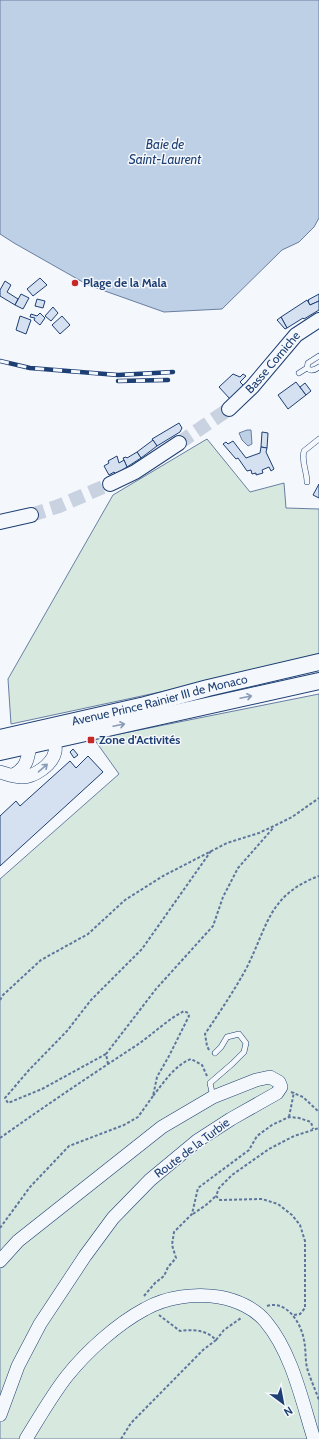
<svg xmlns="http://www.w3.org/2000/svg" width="319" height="1439" viewBox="0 0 319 1439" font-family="Cabin,sans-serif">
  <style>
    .green { fill: #d7e8df; stroke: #687fa3 }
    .water { fill: #bed0e5; stroke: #687fa3 }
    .building { fill: #d5e0f0; stroke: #1d3f73 }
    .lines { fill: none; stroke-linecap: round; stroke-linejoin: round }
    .secondary-tunnel { stroke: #c9d2e0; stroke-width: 14; stroke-dasharray: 14 7; stroke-linecap: butt }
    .service-casing { stroke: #1d3f73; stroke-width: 6 }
    .tertiary-casing { stroke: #1d3f73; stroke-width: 14 }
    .secondary-casing { stroke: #1d3f73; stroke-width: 16 }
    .primary-casing { stroke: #1d3f73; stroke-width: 18 }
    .path { stroke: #5e769c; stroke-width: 2; stroke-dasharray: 3 2; stroke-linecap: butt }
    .service { stroke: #f4f7fb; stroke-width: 5 }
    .tertiary { stroke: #f4f7fb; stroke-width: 13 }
    .secondary { stroke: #f4f7fb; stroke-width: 14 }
    .primary { stroke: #f4f7fb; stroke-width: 16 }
    .rail-casing { stroke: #1d3f73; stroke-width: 4.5 }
    .rail { stroke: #f4f7fb; stroke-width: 3; stroke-dasharray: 9; stroke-linecap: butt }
    .oneway { stroke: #889bb7 }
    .poi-dot { fill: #c62828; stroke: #f4f7fb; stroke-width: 1.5 }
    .labels { text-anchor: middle; stroke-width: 3; stroke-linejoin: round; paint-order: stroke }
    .poi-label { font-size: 12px; font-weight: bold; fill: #1d3f73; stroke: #f4f7fb; text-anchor: start }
    .street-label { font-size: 12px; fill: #1d3f73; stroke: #f4f7fb }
    .water-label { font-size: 13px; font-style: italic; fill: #1d3f73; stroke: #f4f7fb }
  </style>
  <rect width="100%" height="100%" fill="#f4f7fb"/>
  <!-- green -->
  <g class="green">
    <path d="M207,439L250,492L284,483L286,508L319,509V658L11,724L8,679L113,495Z"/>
    <path d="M319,694V1439H0V879L119,774L94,739Z"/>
  </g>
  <!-- water -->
  <g class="water">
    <path d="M0,0H319V218L314,227L299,242L282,250L222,309L164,312L88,285L14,243L0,234Z"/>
    <path d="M247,430H251L252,444L248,446L242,440L239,433Z"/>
  </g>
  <!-- building -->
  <g class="building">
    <path d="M40,278L47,285L33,296L27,289Z"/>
    <path d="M5,281L11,285L7,292L18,299L15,305L0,296V290Z"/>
    <path d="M21,294L29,298L23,309L15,305Z"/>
    <path d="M319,294V301L310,305L308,301H309L308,300Z"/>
    <path d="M37,299L45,301L43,308L35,306Z"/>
    <path d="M307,300L310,305L319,301V310L304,319L303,318L287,328L281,317Z"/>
    <path d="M53,307L58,313L51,321L45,316Z"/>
    <path d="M40,313L45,318L40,325L34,320L35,318L30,317L31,314L37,316Z"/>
    <path d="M20,316L31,320L26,334L16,330Z"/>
    <path d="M62,316L70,325L60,334L52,325Z"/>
    <path d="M281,317L287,328L285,329L277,320Z"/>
    <path d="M233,374L240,377L243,374L246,376L240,382L244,386L230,399L219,387Z"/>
    <path d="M296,382L306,395L288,409L278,395Z"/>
    <path d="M305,383L311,391L306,395L300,387Z"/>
    <path d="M179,423L182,428L180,432L157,446L152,439Z"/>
    <path d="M262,432L268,433L267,448L261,447Z"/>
    <path d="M153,440L157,446L141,458L137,452Z"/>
    <path d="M233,441L246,458L260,453L261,447L267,448L266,452L274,469L271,471L269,467L262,470L263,473L256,475V473L252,474L251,470L247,471L238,458L236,459L223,444L226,442L228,444Z"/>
    <path d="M137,452L141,458L127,467L123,458L126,457L127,458Z"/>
    <path d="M117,456L119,463L124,460L127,467L116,474L114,472L109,475L104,466L109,463L108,461Z"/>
    <path d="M319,484V498L313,495Z"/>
    <path d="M73,749L78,755L74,758L70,752Z"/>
    <path d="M88,756L103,772L0,866V816L16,801L20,806L70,761L76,768Z"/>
  </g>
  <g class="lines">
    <!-- secondary-tunnel -->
    <g class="secondary-tunnel">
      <path d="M179,443L229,409"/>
      <path d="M31,515L59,506L110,484"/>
    </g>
    <!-- service casing -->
    <g class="service-casing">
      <g id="service">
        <path d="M319,356L308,363L307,368C311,372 315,370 319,367"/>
        <path d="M299,373L307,368"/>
        <path d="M307,482C307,471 301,462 304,451L319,439"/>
        <path d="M213,1097L210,1083L232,1064L244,1052L246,1043L239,1034L227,1037L221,1047L215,1053"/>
      </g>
    </g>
    <!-- tertiary casing -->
    <g class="tertiary-casing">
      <g id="tertiary">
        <path d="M0,772C7,774 14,777 22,777C34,777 52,765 55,752C56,748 55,744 54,740L45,737"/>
        <path d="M13,775C26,769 28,759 30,745L37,740"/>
        <path d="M0,1261L18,1241L162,1127L213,1097L256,1080L270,1077L279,1082L281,1087L277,1093L231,1119L197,1141L150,1180L113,1218L85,1256L40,1324L18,1366L0,1415"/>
        <path d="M26,1439C39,1418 52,1395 67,1376C87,1351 117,1324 145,1309C166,1297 195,1293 219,1297C236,1300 255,1308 266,1322C292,1353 302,1401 314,1439"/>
      </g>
    </g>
    <!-- secondary casing -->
    <g class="secondary-casing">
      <g id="secondary">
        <path id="s1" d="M229,409L252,387L296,335L319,320"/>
        <path d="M110,484L135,472L179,443"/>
        <path d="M0,522L31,515"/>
      </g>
    </g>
    <!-- primary casing -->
    <g class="primary-casing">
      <g id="primary">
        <path id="s2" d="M0,738L145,705L208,688L319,662"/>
        <path d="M0,752L319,681"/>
      </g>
    </g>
    <!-- path -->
    <g class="path">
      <path d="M0,1000L3,995L41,960L88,934L125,900L163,876L227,843L259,833L274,826L292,817L319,798"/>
      <path d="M209,1050L207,1046L205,1034C219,1013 234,991 246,969C268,926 268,895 319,876"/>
      <path d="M106,1054L42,1089L8,1103L5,1098L29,1070L67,1031L91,1000L142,949L211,851"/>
      <path d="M108,1064L106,1054L156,989L213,926L223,897L238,868L274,827"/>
      <path d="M291,1092L303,1097L319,1112"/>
      <path d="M289,1117L294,1092"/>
      <path d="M0,1138C45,1106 91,1075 137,1045C153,1034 167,1020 184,1011L188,1013L189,1016L169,1056L157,1077L153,1096C164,1082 175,1065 191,1059L202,1065L207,1076"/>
      <path d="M193,1214L206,1205L216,1196"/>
      <path d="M0,1228L30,1187L69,1146L124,1125L138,1117L153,1096"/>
      <path d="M144,1296L155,1283L164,1276L168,1267L176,1258L172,1245L174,1232L192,1214L198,1188L249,1150L257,1136L272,1125L289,1117L299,1118L311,1122L313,1129"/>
      <path d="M267,1306C287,1300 301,1323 304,1340C306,1349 305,1358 307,1368C310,1378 315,1389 319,1400"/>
      <path d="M294,1315L300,1314L305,1308V1241L300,1225L292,1215L278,1204L262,1199L220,1200L216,1196L219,1188L232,1175L269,1149L294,1136L319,1128"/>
      <path d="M216,1340L224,1330L241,1318"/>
      <path d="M121,1439L131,1423L203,1350L216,1340C207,1330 193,1329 180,1331L159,1315"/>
    </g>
    <!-- service -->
    <use href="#service" class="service"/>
    <!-- tertiary -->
    <use href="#tertiary" class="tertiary"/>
    <!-- secondary -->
    <use href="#secondary" class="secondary"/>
    <!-- primary -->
    <use href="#primary" class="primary"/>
    <!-- rail casing -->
    <g class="rail-casing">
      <g id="rail">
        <path d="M0,361L30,368L118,375L173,372"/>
        <path d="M118,381L168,380"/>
      </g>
    </g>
    <!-- rail -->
    <use href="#rail" class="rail"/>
  </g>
  <!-- one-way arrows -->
  <defs><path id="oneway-shaft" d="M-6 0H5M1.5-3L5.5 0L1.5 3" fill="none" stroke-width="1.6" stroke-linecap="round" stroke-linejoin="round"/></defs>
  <g class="oneway">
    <use href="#oneway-shaft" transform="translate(246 697) rotate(-12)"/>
    <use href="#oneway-shaft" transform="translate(119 725) rotate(-12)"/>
    <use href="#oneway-shaft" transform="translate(43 768) rotate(-41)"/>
  </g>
  <!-- markers -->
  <g class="poi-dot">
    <circle cx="75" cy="283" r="4"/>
    <rect x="87" y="736" width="8" height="8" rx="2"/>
  </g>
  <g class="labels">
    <!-- poi labels -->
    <g class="poi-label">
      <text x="83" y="287">Plage de la Mala</text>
      <text x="99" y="744">Zone d'Activités</text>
    </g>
    <!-- street labels -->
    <g class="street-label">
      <text dy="4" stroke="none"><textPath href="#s1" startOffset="64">Basse Corniche</textPath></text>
      <text dy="4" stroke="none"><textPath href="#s2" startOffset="164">Avenue Prince Rainier III de Monaco</textPath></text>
      <text transform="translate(192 1148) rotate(-37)" y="4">Route de la Turbie</text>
    </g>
    <!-- water labels -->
    <g class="water-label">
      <text x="165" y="149">Baie de<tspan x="165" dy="15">Saint-Laurent</tspan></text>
    </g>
  </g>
  <!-- north arrow -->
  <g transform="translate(283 1403) rotate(148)" stroke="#f4f7fb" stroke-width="3" paint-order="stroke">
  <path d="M0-3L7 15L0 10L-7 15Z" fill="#1d3f73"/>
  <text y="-6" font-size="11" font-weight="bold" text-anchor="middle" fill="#1d3f73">N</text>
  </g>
</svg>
